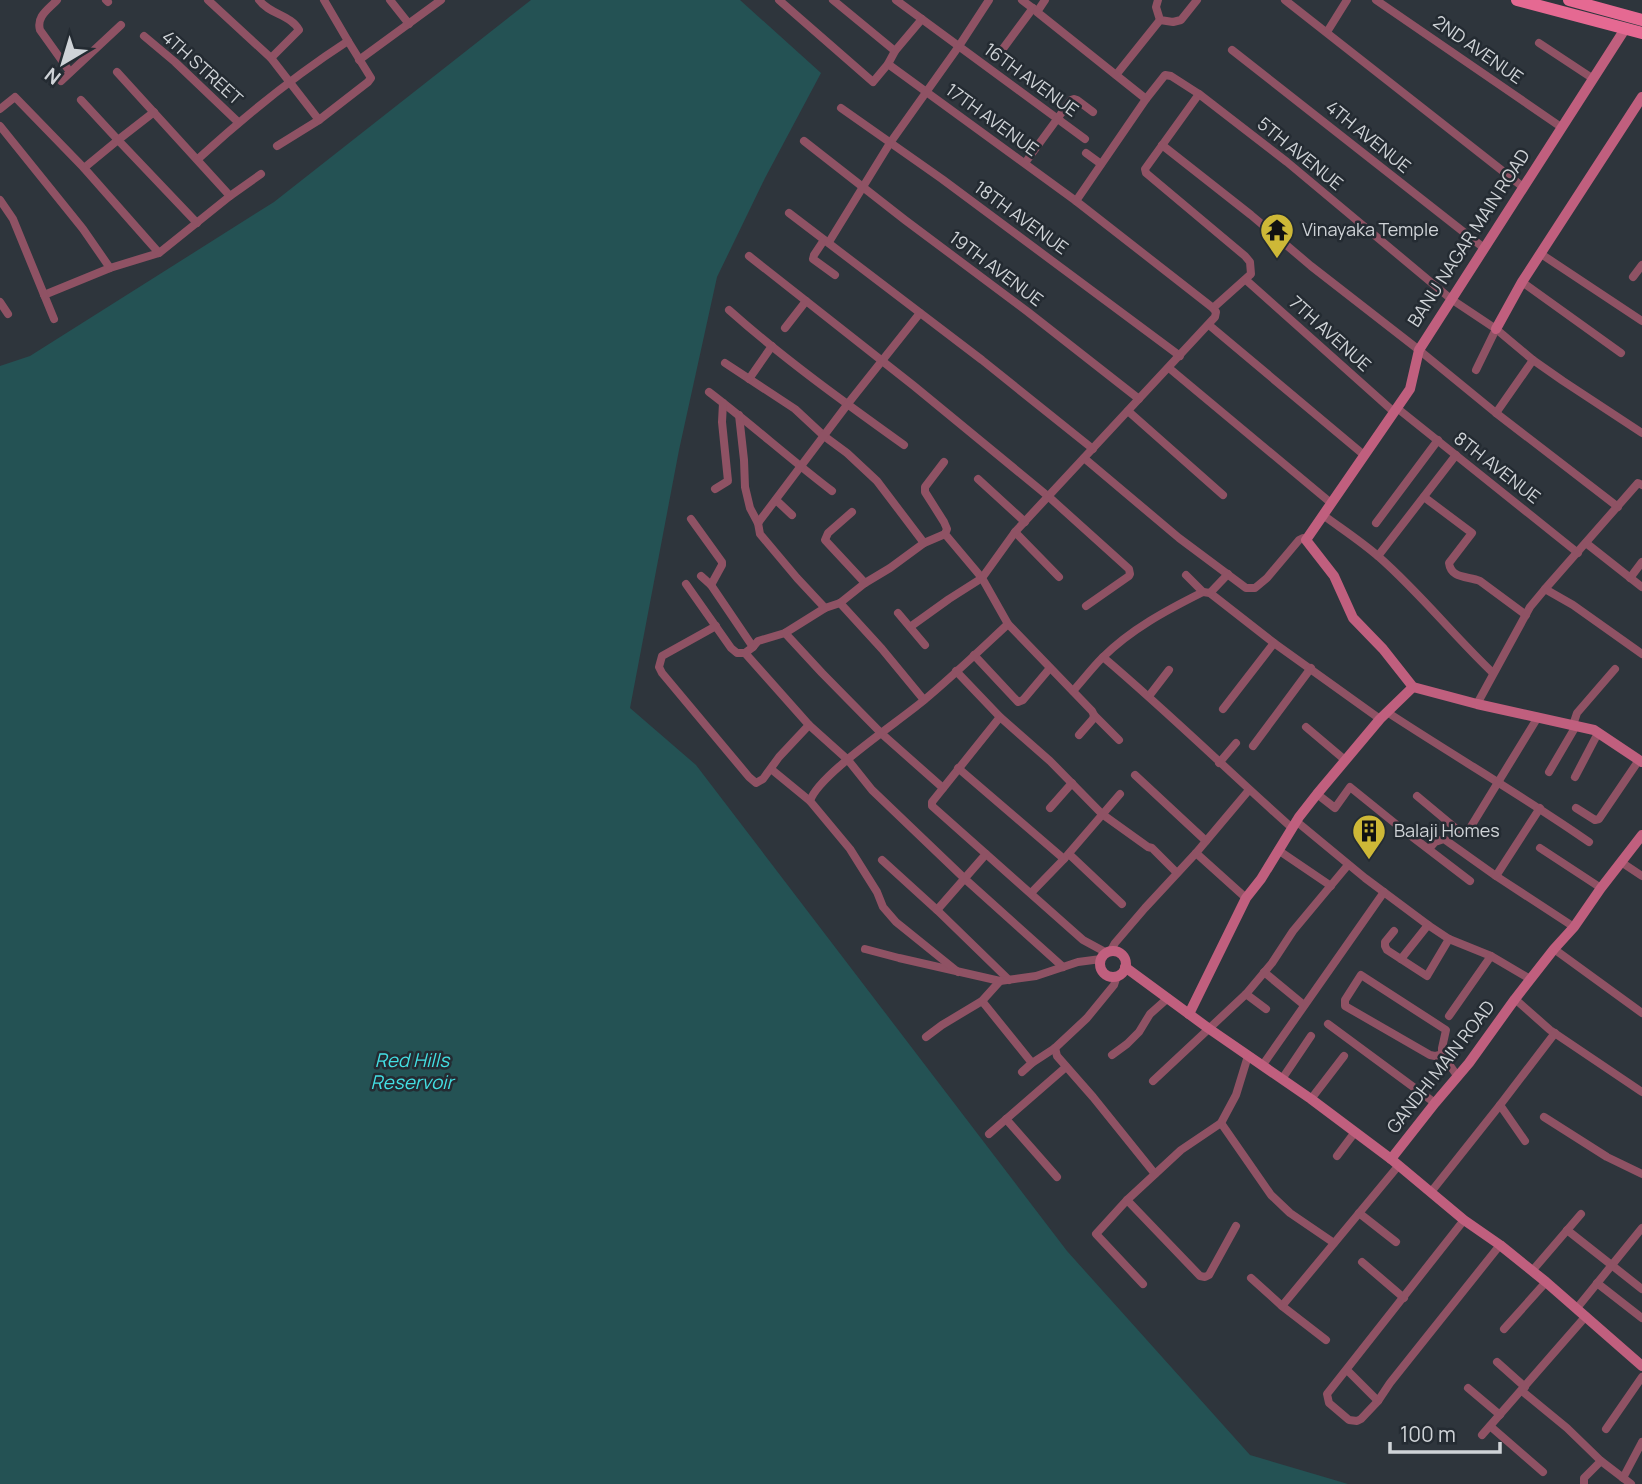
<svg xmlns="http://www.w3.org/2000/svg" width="1642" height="1484" viewBox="0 0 1642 1484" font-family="Manrope,sans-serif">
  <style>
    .water { fill: #245254 }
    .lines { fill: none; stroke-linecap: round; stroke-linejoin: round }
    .street { stroke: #8f5264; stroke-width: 8 }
    .secondary { stroke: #c05f7e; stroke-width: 10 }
    .primary { stroke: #e56992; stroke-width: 12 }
    .labels { text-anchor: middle; stroke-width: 5; stroke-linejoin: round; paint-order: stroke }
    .street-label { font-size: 18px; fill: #cfd3d7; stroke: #242b32 }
    .poi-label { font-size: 18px; fill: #cfd3d7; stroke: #242b32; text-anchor: start }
    .water-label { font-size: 19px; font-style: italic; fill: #43dfe3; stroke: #242b32 }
  </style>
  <rect width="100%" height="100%" fill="#2e353c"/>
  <!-- water -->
  <path class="water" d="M531,0H740L821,73L765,178L717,277L679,450L630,708L696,765L1067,1251L1250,1455L1348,1484H0V366L30,356L274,202Z"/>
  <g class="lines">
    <!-- street -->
    <g class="street">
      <path d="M57,0C49,9 36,16 40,30L70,72"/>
      <path d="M106,0L108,2"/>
      <path d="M259,0C269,14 291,15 299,30L271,58"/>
      <path d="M324,0L348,41"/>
      <path d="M390,0L409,24"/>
      <path d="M779,0L873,82L888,64L895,51L922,19"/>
      <path d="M833,0L895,51"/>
      <path d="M896,0L1085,139"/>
      <path d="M1022,0L1035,10"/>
      <path d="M1158,0L1156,7L1160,20L1173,22L1181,20L1197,0"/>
      <path d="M1285,0L1523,187"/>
      <path d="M1376,0L1561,127"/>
      <path d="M1327,32L1347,0"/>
      <path d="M144,36L175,62L238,122"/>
      <path d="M1539,43L1592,78"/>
      <path d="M1002,50L1033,8"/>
      <path d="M1232,50L1484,248"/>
      <path d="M359,60L441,0"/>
      <path d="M888,64L1076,201"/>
      <path d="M117,72L230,196L261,174"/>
      <path d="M1116,75L1160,20"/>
      <path d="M61,81L121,25"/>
      <path d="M1199,94L1145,169L1146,173L1245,256L1250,262L1251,274L1213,308"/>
      <path d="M1146,99L1165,75L1171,76L1199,94L1287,162L1451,299L1496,329L1533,360L1563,381L1642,433"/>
      <path d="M81,100L118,140L84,168"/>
      <path d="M841,108L942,179L1180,356"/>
      <path d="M0,109L15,97L84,168L159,253L110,268L44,295"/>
      <path d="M154,112L118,140L197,223"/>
      <path d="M0,126L83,229L110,268"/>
      <path d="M804,141L905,220L1028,312L1139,399"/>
      <path d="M1162,145L1251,215L1311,266L1419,350L1496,413L1618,507"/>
      <path d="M277,146L319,120"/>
      <path d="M1086,153L1101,164"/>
      <path d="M198,159C246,115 294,76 348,41L371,78L368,82L319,120L271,58L208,0"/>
      <path d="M1025,163L1071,100L1074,99L1077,100L1093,112"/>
      <path d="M0,200L13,219L54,319"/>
      <path d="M789,213L982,360L1093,449"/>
      <path d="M824,240L814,255L813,259L835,275"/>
      <path d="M829,242L890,143L959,46L989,0"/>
      <path d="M159,253L230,196"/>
      <path d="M1541,254L1642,321"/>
      <path d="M749,256L914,386L1049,497L1129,569L1130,574L1129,576L1086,606"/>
      <path d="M1633,277L1642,265"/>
      <path d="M1246,280L1394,412"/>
      <path d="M1522,282L1621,353"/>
      <path d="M0,302L8,314"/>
      <path d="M729,310C784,359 844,402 904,445"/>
      <path d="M1209,325L1364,455"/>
      <path d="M785,328L806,301"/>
      <path d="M725,363L795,409L824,436L847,453L877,481L924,543"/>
      <path d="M1169,368L1331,503"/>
      <path d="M1476,370L1496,329"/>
      <path d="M749,379L772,346"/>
      <path d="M709,392C751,424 790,459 832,491"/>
      <path d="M1397,408L1578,553"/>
      <path d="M1128,411L1223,495"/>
      <path d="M1496,413L1533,360"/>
      <path d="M739,415L744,460L745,487L750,508L758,523L760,534L797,578L825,608"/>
      <path d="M1084,458L1179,538L1246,588H1255L1267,578L1299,540L1303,538L1306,540"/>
      <path d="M978,479L1025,522"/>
      <path d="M715,489L728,481L722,422L723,403"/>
      <path d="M1424,497L1472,533L1449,563C1451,579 1468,576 1480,581L1526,615"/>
      <path d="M776,500L792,515"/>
      <path d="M852,512L828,533L825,540L865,583"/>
      <path d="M1323,515C1342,529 1362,542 1379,557C1420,593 1454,636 1493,673"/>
      <path d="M691,519L722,562V565L711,585"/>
      <path d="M758,523L850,401L920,313"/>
      <path d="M1376,523L1438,440"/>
      <path d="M1015,532L1059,577"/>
      <path d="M1586,543L1642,587"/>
      <path d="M1378,556L1456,455"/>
      <path d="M1186,575L1203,592L1210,593L1274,643L1380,719"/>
      <path d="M701,576L711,585L753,647L758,641L785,633L825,608L840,603L865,583L890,568L924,543L945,534"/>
      <path d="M1630,578L1642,562"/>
      <path d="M686,584L731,648L737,653H745"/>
      <path d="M1545,589L1638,483L1642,485"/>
      <path d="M1210,593L1228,574"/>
      <path d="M840,603L882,649L924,700"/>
      <path d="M898,613L925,645"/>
      <path d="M1008,624L1092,711L1094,715L1093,719L1079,735"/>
      <path d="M716,626L662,656L659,667L662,673L749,777L756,783L763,779L779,757L809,725"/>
      <path d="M910,627L949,599L982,578L945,534L947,529L944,522L925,492V487L944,462"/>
      <path d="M785,633L822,673L882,734L943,788"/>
      <path d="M753,647L745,653L809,725L848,760L872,790L965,879L1063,967"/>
      <path d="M974,655L1018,702L1023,700L1050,668"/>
      <path d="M1103,657C1168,712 1228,771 1292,828"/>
      <path d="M956,671L1000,717L1050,761L1102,814L1148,847L1152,848L1177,873"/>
      <path d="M1073,691C1083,680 1092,668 1102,658C1131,629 1167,610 1203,592"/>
      <path d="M1149,696L1169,670"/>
      <path d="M1477,704L1530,607L1545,589L1573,605L1642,654"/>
      <path d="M1223,709L1274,643"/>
      <path d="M1387,712C1454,756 1523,796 1589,842"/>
      <path d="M1094,715L1119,740"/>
      <path d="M1000,717L932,802V806L1083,940L1107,953"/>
      <path d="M1573,725L1577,713L1615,669"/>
      <path d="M1306,727L1345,760"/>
      <path d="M1253,746L1311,668"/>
      <path d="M1219,763L1236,743"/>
      <path d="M958,768L1064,859L1120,794"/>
      <path d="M771,769L810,801"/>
      <path d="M1549,772L1576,726"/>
      <path d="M1135,775L1206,841"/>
      <path d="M1575,777L1598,733"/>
      <path d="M1317,794L1335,808L1350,787L1402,829L1470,881"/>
      <path d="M1417,796L1459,831L1464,834L1467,833L1538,717"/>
      <path d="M1050,808L1072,783"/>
      <path d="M1576,808L1595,820L1599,819L1639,760"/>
      <path d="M1296,821L1365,878L1428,925L1449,939L1491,956L1530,979"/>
      <path d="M1540,848L1601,888"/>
      <path d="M1429,849L1435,842L1444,839L1496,876L1574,927"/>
      <path d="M1278,850L1331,886"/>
      <path d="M1196,853L1246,898"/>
      <path d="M1069,854L1122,904"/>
      <path d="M882,860L937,910L1009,980"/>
      <path d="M1621,862L1642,876"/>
      <path d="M1496,876L1540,808"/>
      <path d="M1031,893L1064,859"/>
      <path d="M937,910L986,854"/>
      <path d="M1394,931L1385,942V946L1387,950L1427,976L1449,939"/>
      <path d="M865,949L899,958L1000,981L1036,976L1078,962L1101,959"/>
      <path d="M1554,949L1642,1013"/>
      <path d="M1110,952L1115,943L1145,908L1196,853L1249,790"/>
      <path d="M1401,959L1428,925"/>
      <path d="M958,972L896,922L883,907L877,892L850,849L810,801C818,775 898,722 923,701C952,677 980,650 1008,624L982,578L1015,532L1215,317L1216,312L1213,308L1076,201L1146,99L1037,12L1045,0"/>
      <path d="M1264,972L1304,1005"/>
      <path d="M1246,994L1266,1009"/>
      <path d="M1515,999L1550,1030L1642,1092"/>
      <path d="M982,1001L1032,1063"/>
      <path d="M1449,1016L1491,956"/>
      <path d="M1328,1024L1435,1103"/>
      <path d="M926,1037L942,1025L982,1001L1000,981"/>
      <path d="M1055,1048L1057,1056L1093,1097L1155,1174"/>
      <path d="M1442,1054V1048L1446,1030L1361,975L1345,1000V1006L1430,1055L1435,1056L1442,1054L1458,1077"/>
      <path d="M1112,1055L1127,1044L1139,1032L1150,1014L1168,998"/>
      <path d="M1262,1066L1384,892"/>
      <path d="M1022,1072L1032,1063L1055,1048L1087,1018L1114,985L1117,976"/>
      <path d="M1282,1079L1311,1036"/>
      <path d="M1153,1081L1246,994L1272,963L1293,931L1348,865"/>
      <path d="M1311,1099L1344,1056"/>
      <path d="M1500,1105L1525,1141"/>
      <path d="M1544,1117L1607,1157L1642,1174"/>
      <path d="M1006,1119L1057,1177"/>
      <path d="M1221,1123L1271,1195L1290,1213L1334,1243"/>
      <path d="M989,1134L1066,1067"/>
      <path d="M1337,1156L1355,1132"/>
      <path d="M1431,1192L1500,1105L1555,1033"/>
      <path d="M1127,1200L1200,1276L1205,1277L1209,1275L1236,1226"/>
      <path d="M1359,1213L1396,1242"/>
      <path d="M1464,1220L1327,1394L1329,1403L1349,1420L1357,1421L1361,1419L1378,1401L1390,1383L1500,1245"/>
      <path d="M1567,1230L1642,1289"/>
      <path d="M1362,1262L1404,1298"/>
      <path d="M1532,1271L1581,1214"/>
      <path d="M1251,1278L1282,1306L1326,1340"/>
      <path d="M1597,1283L1642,1318"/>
      <path d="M1143,1284L1096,1234L1127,1200L1181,1150L1221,1123L1236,1095L1248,1056"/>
      <path d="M1282,1306L1399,1165"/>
      <path d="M1577,1308L1642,1228"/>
      <path d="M1504,1329L1546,1282"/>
      <path d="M1497,1362L1525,1387"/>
      <path d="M1347,1370L1378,1401"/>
      <path d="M1468,1388L1500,1415"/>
      <path d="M1522,1391L1567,1428L1601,1461L1631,1484"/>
      <path d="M1490,1426L1543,1472"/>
      <path d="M1606,1429L1642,1377"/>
      <path d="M1482,1435L1586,1316"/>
      <path d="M1623,1478L1642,1442"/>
      <path d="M1584,1484V1478L1601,1461"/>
    </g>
    <!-- secondary -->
    <g class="secondary">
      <path d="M1625,29L1419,350L1410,389L1306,540L1334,576L1353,618L1383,649L1413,687L1477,704L1594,730L1642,762"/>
      <path d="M1496,329L1522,282L1642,97"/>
      <circle cx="1113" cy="964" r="13"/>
      <path d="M1125,967L1208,1028L1311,1099L1391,1159L1435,1103L1469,1063L1515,999L1554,949L1574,927L1601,888L1642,835"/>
      <path d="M1189,1014L1246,898L1261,879L1299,817L1317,794L1380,719L1413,687"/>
      <path d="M1391,1159L1464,1220L1500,1245L1546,1282L1642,1366"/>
    </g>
    <!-- primary -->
    <g class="primary">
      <path d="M1517,0L1642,33"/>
      <path d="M1569,0L1642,20"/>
    </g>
  </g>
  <!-- icons -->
  <defs>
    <g id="temple-pin" transform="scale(1.75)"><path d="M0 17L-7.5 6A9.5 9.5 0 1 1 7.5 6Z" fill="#ceb837" stroke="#242b32"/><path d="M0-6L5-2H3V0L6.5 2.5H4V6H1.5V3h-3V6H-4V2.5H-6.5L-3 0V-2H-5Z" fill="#111"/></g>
    <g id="building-pin" transform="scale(1.75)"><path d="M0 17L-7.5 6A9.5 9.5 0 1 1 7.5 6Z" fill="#ceb837" stroke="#242b32"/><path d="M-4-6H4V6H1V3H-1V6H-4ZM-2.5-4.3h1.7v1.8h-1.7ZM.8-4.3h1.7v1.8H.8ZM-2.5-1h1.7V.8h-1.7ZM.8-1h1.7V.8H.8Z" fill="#111"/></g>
  </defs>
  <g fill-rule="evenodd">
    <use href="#temple-pin" x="1277" y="230"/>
    <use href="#building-pin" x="1369" y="831"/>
  </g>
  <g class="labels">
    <!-- street labels -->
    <g class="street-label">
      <text transform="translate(1478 50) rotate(35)" y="6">2ND AVENUE</text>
      <text transform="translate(202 68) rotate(42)" y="6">4TH STREET</text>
      <text transform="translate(1031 80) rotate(36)" y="6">16TH AVENUE</text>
      <text transform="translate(992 120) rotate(36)" y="6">17TH AVENUE</text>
      <text transform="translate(1368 137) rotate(39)" y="6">4TH AVENUE</text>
      <text transform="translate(1300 154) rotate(39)" y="6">5TH AVENUE</text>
      <text transform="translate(1021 218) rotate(36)" y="6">18TH AVENUE</text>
      <text transform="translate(1469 238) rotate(-57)" y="6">BANU NAGAR MAIN ROAD</text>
      <text transform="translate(996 269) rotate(37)" y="6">19TH AVENUE</text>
      <text transform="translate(1330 334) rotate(42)" y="6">7TH AVENUE</text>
      <text transform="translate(1497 468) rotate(38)" y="6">8TH AVENUE</text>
      <text transform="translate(1441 1067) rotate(-52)" y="6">GANDHI MAIN ROAD</text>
    </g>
    <!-- poi labels -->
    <g class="poi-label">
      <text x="1302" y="236">Vinayaka Temple</text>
      <text x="1394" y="837">Balaji Homes</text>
    </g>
    <!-- water labels -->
    <g class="water-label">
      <text x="412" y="1067">Red Hills<tspan x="412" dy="22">Reservoir</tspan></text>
    </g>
  </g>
  <!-- north arrow -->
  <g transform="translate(63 63) rotate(218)" stroke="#242b32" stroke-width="5" paint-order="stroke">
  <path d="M0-5L12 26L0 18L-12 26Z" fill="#cfd3d7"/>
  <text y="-10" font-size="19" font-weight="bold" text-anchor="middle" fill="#cfd3d7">N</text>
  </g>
  <!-- scale -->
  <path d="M1390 1442v10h110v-10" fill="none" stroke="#cfd3d7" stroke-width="3.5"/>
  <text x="1400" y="1442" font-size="21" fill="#cfd3d7" stroke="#242b32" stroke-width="5" paint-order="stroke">100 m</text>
</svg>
